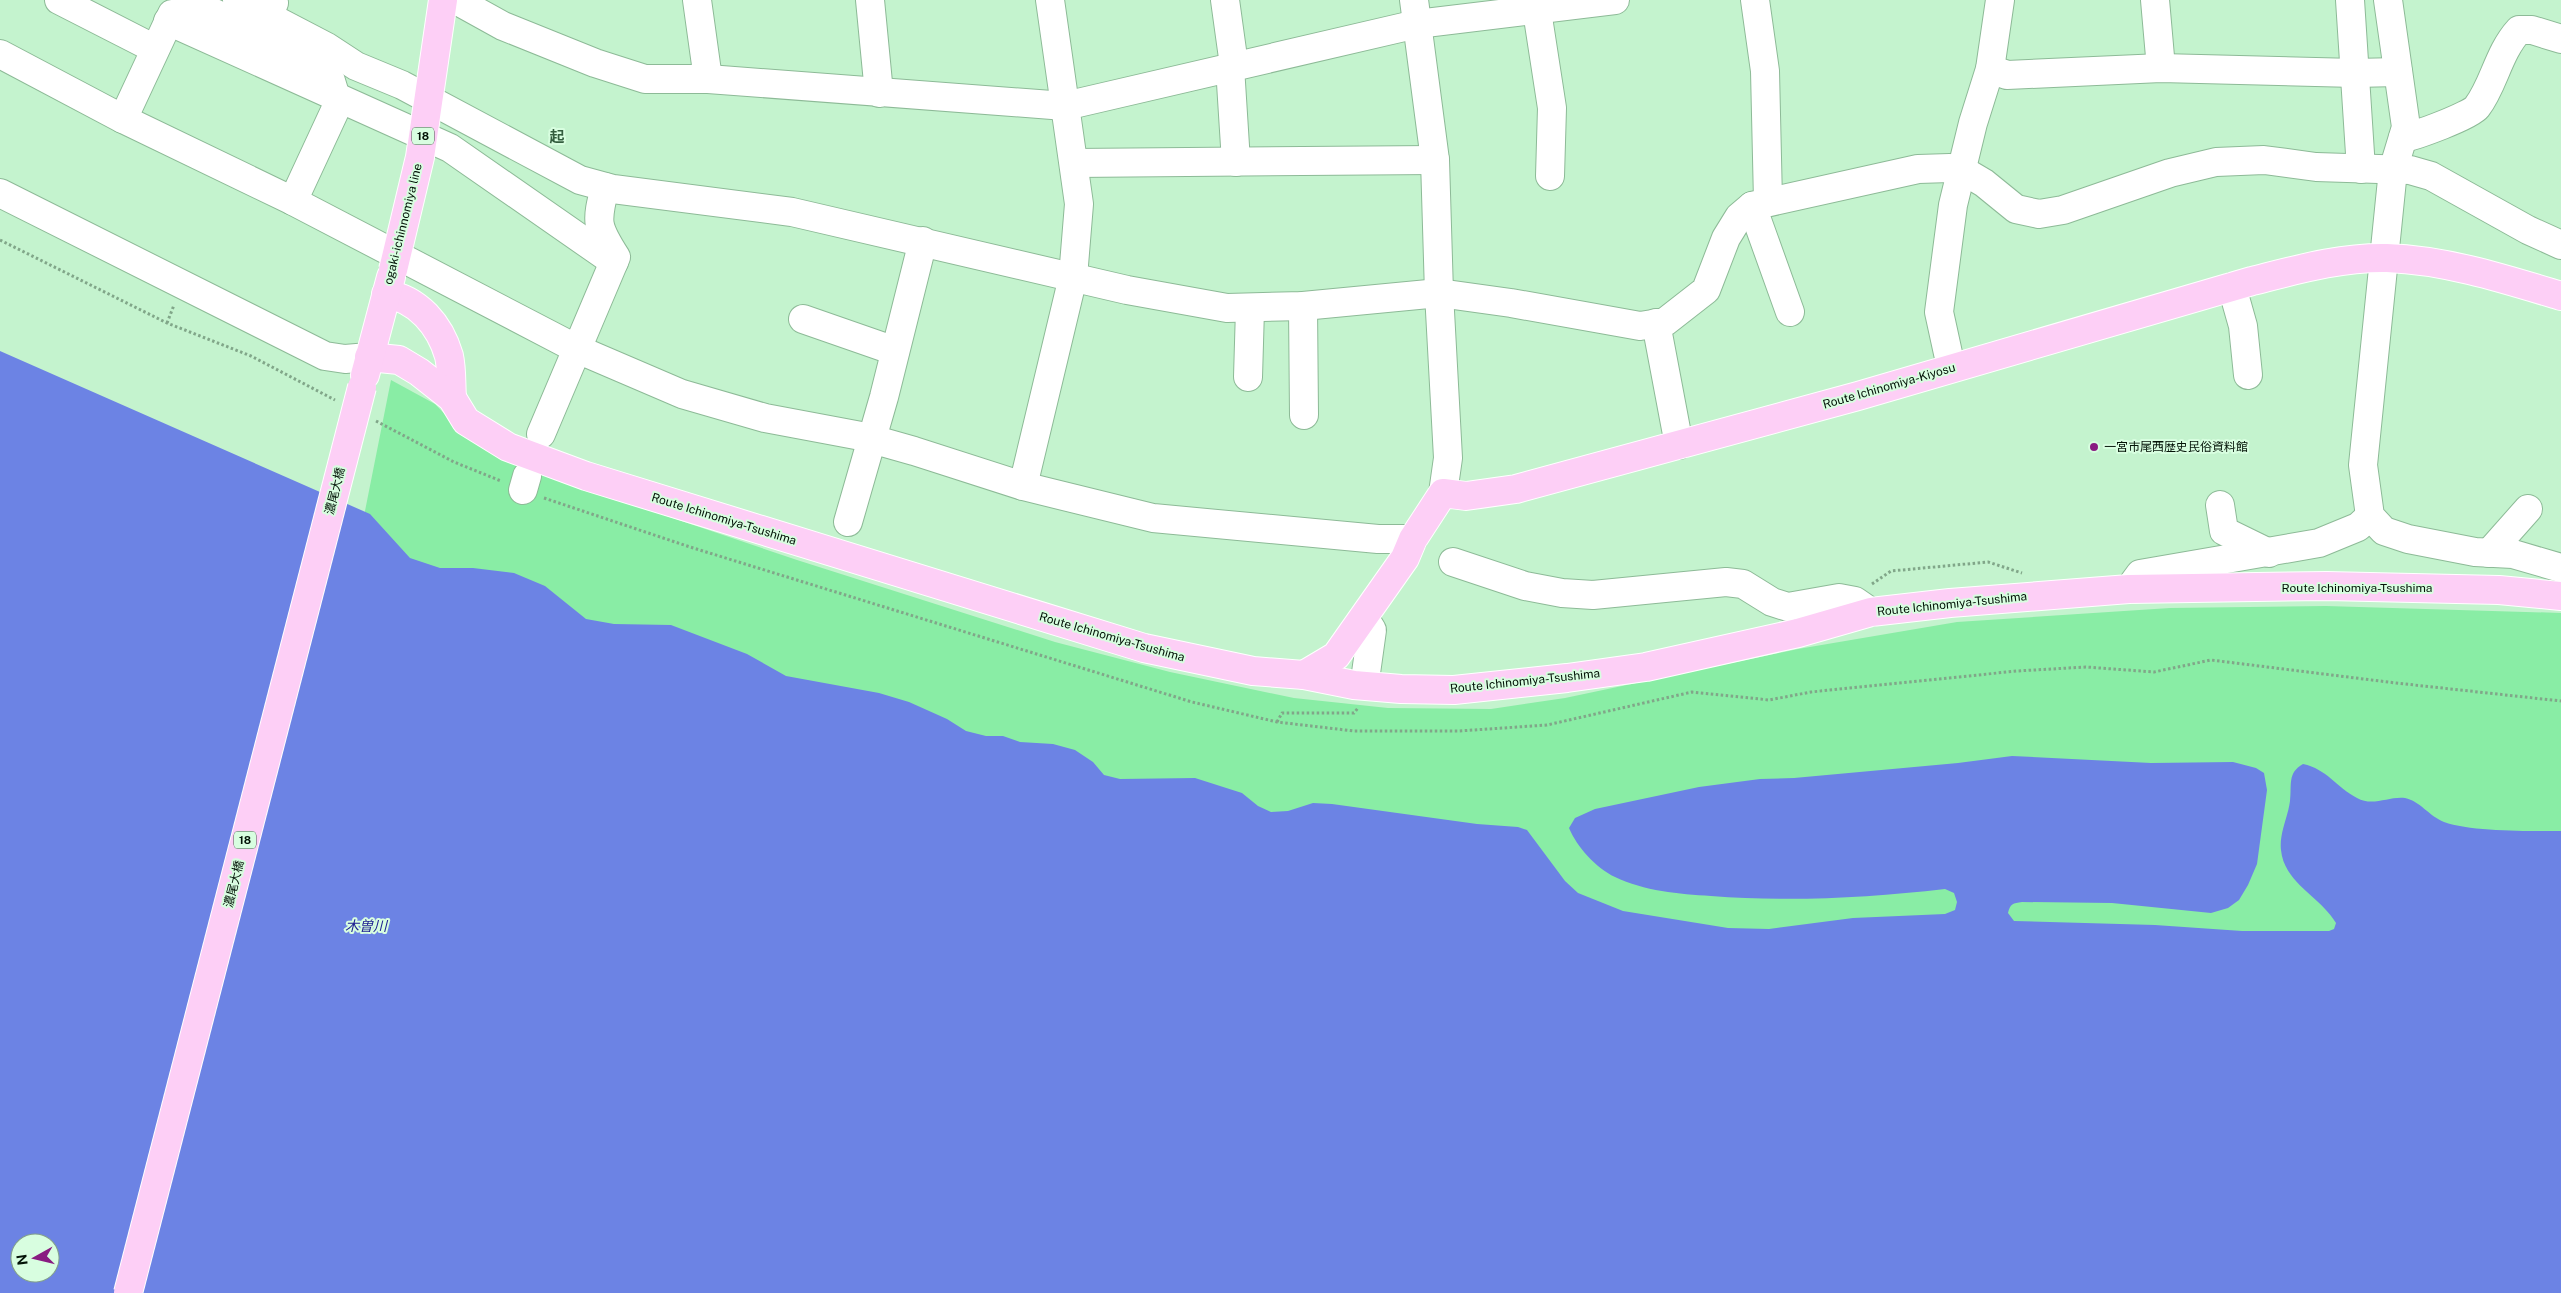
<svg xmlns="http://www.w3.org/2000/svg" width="2561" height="1293" viewBox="0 0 2561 1293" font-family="'Public Sans','Noto Sans JP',sans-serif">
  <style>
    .green { fill: #89eda5 }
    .water { fill: #6c83e4; fill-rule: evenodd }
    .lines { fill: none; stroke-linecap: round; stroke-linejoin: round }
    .minor-casing { stroke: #8dba97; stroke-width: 30 }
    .major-casing { stroke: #fff; stroke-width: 30 }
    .path { stroke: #81a689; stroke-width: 3; stroke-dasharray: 2.5 2.5; stroke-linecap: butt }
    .minor { stroke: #fff; stroke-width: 28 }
    .major { stroke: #fdcff6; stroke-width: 28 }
    .major-bridge-casing { stroke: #fff; stroke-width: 30; stroke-linecap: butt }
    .major-bridge { stroke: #fdcff6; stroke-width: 28 }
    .poi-dot { fill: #891c81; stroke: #d8fee0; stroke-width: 2 }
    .labels { text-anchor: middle; stroke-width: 4; stroke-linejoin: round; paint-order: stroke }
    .shield { fill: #d8fee0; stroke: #435a48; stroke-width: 1 }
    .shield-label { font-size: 11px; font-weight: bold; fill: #031307 }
    .street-label { font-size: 12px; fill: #031307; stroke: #d8fee0 }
    .poi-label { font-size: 12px; fill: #031307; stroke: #d8fee0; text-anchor: start }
    .water-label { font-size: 14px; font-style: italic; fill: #1f2092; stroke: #d8fee0 }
    .quarter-label { font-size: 15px; font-weight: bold; fill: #335d3e; stroke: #d8fee0 }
  </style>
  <rect width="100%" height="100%" fill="#c4f3ce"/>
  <!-- green -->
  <path class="green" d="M391,380L435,404L466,436L628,503L797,560L1055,642L1170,672L1294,698L1388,708L1491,709L1565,698L1798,649L1957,622L2170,608L2326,606L2561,613V845L2340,905L2348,941L2024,936L1957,888L1962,903L1951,920L1751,952L1196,805L622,642L411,561L364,516Z"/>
  <!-- water -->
  <path class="water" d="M0,351L370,514L410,558L440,568H473L514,573L545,586L586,619L614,624L671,625L747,654L786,676L879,693L909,702L947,719L966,731L986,736H1003L1020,742L1053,744L1075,750L1093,762L1104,775L1120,779L1195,778L1242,793L1258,806L1271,812L1288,811L1313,803L1332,804L1477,824L1518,827L1527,830L1565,881L1578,893L1623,911L1728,928L1769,929L1853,918L1945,914L1955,910L1957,902L1954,893L1945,889C1867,898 1789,902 1711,896C1679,894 1644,891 1615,877C1596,868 1577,847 1569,828L1575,818L1595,809L1699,787L1760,779L1794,778L1958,763L2012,756L2151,763L2233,762L2256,768L2264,773L2267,790L2257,864L2248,885L2239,900L2228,908L2211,913L2112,903L2022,902C2013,903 2010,904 2008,913L2014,921L2155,925L2242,931H2329L2334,929L2336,923C2321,897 2284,883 2281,850C2279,834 2288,817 2290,801C2292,785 2287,773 2303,764C2327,769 2336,787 2357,798C2373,807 2389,796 2405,798C2420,801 2429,816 2444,822C2471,832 2531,831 2561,831V1293H0ZM20,1243H50V1273H20Z"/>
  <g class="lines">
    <!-- minor casing -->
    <g class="minor-casing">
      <g id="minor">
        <path d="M59,0L155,49"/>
        <path d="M237,0L327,47L356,66L402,85L580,180L613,189L792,212L1127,290L1227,308L1303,306L1439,293L1511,303L1640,326L1665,322L1706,290L1726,238L1739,217L1752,206L1918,169L1950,168L1962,170L1984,183L2016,209L2039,214L2063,210L2170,173L2216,162L2264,160L2316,167L2410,170L2431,176L2528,230L2561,245"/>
        <path d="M456,0L503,26L595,63L645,79H708L1065,106L1417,24L1615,0"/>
        <path d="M697,0L708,79"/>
        <path d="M870,0L879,93"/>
        <path d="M1225,0L1234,65"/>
        <path d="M1414,0L1435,160L1439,293L1448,458L1443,493"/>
        <path d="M1755,0L1765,71L1768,201"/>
        <path d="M2155,0L2161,68"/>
        <path d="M2350,0L2361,169"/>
        <path d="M2388,0L2406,127L2393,170L2363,465L2370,516L2384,531L2408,539L2475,552L2513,554L2561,568"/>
        <path d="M274,3L268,16L272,46L331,81L338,104L293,201"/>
        <path d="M1537,11L1552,108L1550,176"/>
        <path d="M168,21L450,148L614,262"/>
        <path d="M0,54L123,119L293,201L577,349L682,394L765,418L861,436L914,451L1023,486L1153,518L1378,539H1413"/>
        <path d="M1230,67L1236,162"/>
        <path d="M1990,69L2007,75L2161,68L2355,73L2398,72"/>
        <path d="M123,119L172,14L212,12L270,38"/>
        <path d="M2403,138C2415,136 2470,116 2477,107C2494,85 2498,53 2519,30H2532L2561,39"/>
        <path d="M1074,163L1435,160"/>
        <path d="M0,193L325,356L345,359L369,357"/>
        <path d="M1752,206L1790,312"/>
        <path d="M2232,287L2243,326L2248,375"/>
        <path d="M1303,306L1304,415"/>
        <path d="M803,319L895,351"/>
        <path d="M1656,323L1679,445"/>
        <path d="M1951,367L1939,312L1953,205L1973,123L1990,69L2000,0"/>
        <path d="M1248,377L1250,309"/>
        <path d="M541,434L616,257C596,226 596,222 605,187"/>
        <path d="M1023,486L1073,277L1079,204L1050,0"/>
        <path d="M523,490L527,476"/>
        <path d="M2220,505L2224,531L2269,553"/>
        <path d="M848,522L884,397L923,241"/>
        <path d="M2489,553L2528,509"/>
        <path d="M1453,562L1525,586L1562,593L1593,595L1726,582L1743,584L1772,602L1788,607L1839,598L1855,601L1871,612"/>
        <path d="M2129,589L2140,574L2319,543L2358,527L2370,516"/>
        <path d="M1364,617L1372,630L1366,673"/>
      </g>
    </g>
    <!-- major casing -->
    <g class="major-casing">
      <g id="major">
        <path d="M386,294C418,299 440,325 449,356C452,369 451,385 452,398"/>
        <path d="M369,357L399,360L419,372L452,398L466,421L508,447L586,476L1144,648L1253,671L1304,675L1354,685L1401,689L1454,690L1567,678L1646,667L1798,633L1871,612L1950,603L2129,589L2327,586L2499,590L2561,596"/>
        <path d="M365,375L391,277"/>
        <path d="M1304,675L1336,656L1405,558L1413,539L1443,493L1466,496L1516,489L1858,396L2252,281C2296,270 2341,257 2387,258C2446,260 2505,279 2561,296"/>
      </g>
    </g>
    <!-- path -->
    <g class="path">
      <path d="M0,240L167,323L251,356L335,400"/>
      <path d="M167,323L174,305"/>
      <path d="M376,421L454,462L501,481"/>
      <path d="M544,498L690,547L1192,702L1277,722L1354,731H1459L1547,725L1692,692L1769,700L1811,692L2017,671L2086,667L2154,672L2211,660L2396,683L2561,701"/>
      <path d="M1872,584L1891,571L1988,562L2022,573"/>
      <path d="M1277,722L1282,713H1354L1358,708"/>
    </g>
    <!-- minor -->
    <use href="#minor" class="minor"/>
    <!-- major -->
    <use href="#major" class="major"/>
    <!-- major-bridge casing -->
    <g class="major-bridge-casing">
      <g id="major-bridge">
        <path d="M393,270L420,157L443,0"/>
        <path d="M128,1293L362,387"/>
      </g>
    </g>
    <!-- major-bridge -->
    <use href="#major-bridge" class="major-bridge"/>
  </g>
  <!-- markers -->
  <circle class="poi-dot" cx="2094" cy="447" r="5"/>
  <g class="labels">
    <!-- shield labels -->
    <g class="shield">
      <rect x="412" y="127.5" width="22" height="17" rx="4"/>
      <rect x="234" y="831.5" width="22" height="17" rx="4"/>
    </g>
    <g class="shield-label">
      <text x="423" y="140">18</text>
      <text x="245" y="844">18</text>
    </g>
    <!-- street labels -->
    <g class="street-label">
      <text transform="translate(403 224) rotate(-76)" y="4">ogaki-ichinnomiya line</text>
      <text transform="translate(1889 386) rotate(-16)" y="4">Route Ichinomiya-Kiyosu</text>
      <text transform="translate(335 491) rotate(-76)" y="4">濃尾大橋</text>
      <text transform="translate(724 519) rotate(17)" y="4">Route Ichinomiya-Tsushima</text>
      <text x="2357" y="592">Route Ichinomiya-Tsushima</text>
      <text transform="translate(1952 604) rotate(-6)" y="4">Route Ichinomiya-Tsushima</text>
      <text transform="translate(1112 637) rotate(16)" y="4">Route Ichinomiya-Tsushima</text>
      <text transform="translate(1525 681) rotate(-6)" y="4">Route Ichinomiya-Tsushima</text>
      <text transform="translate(234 884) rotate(-76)" y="4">濃尾大橋</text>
    </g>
    <!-- poi labels -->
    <g class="poi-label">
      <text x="2104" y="451">一宮市尾西歴史民俗資料館</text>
    </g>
    <!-- water labels -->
    <g class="water-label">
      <text x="366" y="931">木曽川</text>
    </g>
    <!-- quarter labels -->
    <g class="quarter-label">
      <text x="557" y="142">起</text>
    </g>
  </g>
  <!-- north arrow -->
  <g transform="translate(35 1258) rotate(262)"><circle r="24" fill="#d8fee0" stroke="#83a089"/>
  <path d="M0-4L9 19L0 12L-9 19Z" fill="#891c81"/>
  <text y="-8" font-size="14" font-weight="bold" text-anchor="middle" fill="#031307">N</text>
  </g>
</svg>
